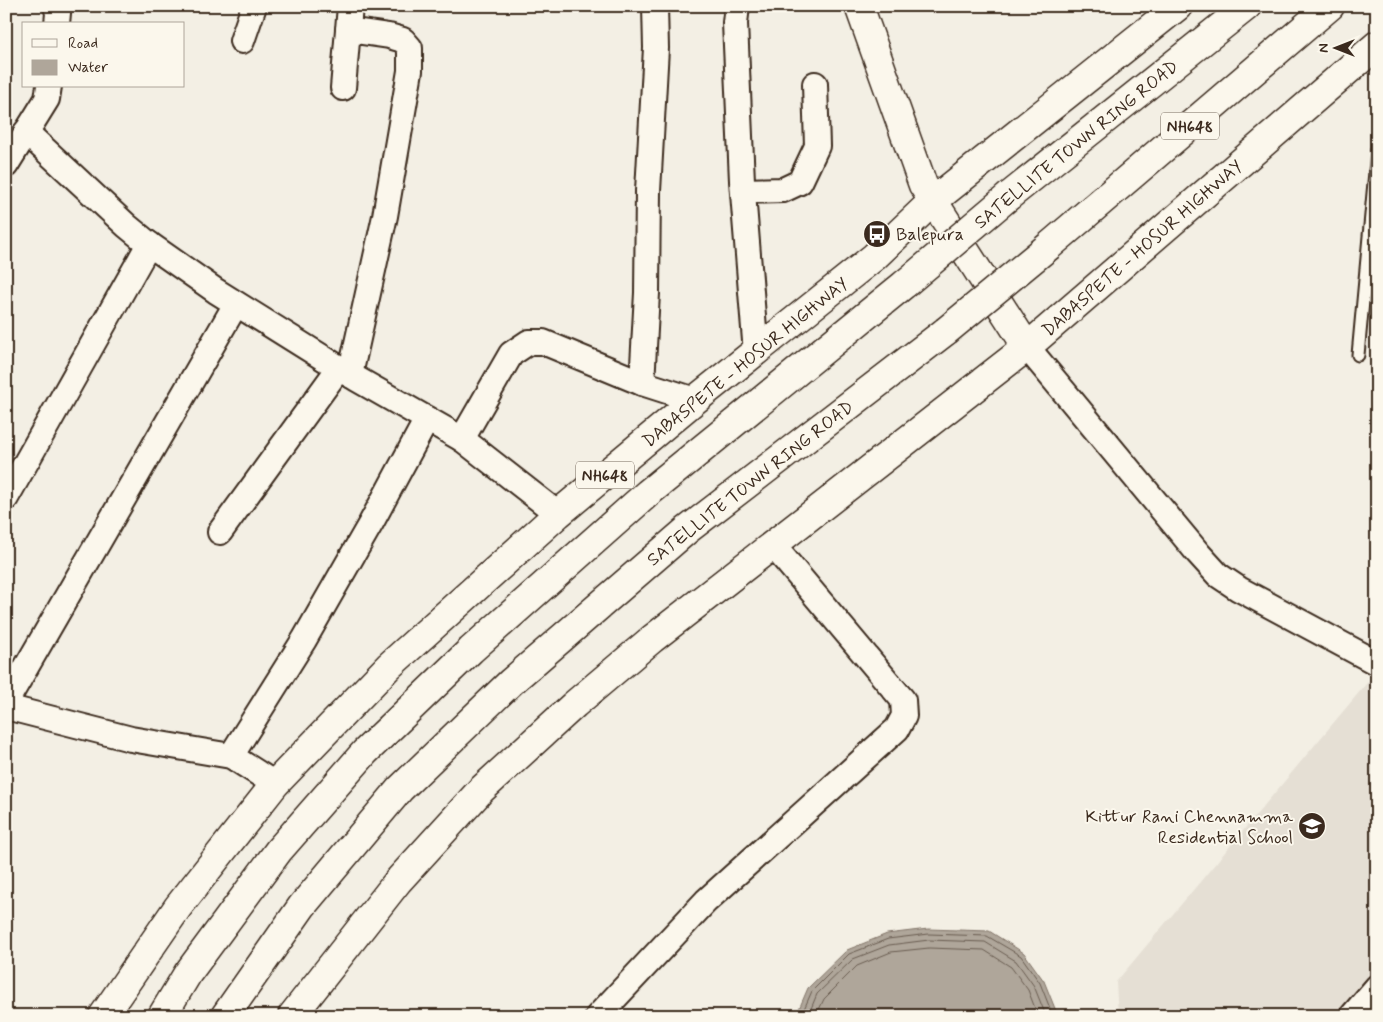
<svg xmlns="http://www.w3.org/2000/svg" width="1383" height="1022" viewBox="0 0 1383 1022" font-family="Mynerve,sans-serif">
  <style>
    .built { fill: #e5dfd4 }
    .water { fill: #afa69a; stroke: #817468 }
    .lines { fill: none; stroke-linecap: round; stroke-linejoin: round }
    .shore { stroke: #695c50; stroke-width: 1 }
    .lane-casing { stroke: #3b2a1e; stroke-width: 15 }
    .street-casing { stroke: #3b2a1e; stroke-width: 28 }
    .secondary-casing { stroke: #3b2a1e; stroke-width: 31 }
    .primary-casing { stroke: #3b2a1e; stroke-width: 31 }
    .highway-casing { stroke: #3b2a1e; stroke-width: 31 }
    .lane { stroke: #fbf7ec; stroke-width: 11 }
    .street { stroke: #fbf7ec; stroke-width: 24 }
    .secondary { stroke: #fbf7ec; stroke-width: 28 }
    .primary { stroke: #fbf7ec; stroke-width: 28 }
    .highway { stroke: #fbf7ec; stroke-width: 28 }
    .highway-bridge-casing { stroke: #3b2a1e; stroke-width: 31; stroke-linecap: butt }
    .highway-bridge { stroke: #fbf7ec; stroke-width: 28 }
    .labels { text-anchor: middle; stroke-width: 4; stroke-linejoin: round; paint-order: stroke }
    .shield { fill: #fbf7ec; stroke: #75685c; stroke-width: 1 }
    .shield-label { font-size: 16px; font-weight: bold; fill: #3b2a1e }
    .street-label { font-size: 18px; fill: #3b2a1e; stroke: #fbf7ec }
    .poi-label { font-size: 18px; fill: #3b2a1e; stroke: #fbf7ec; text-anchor: start }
  </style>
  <rect width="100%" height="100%" fill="#f3efe4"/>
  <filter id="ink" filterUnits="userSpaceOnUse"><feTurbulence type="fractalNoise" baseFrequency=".02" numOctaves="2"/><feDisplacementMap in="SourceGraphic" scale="10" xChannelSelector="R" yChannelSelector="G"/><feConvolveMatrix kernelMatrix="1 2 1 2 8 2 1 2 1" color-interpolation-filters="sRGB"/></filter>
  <g filter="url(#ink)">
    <!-- built -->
    <path class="built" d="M1377,671V1016H1118L1116,982Z"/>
    <!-- water -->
    <path class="water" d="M928,929L989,931L1024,953L1044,981L1058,1016H796L808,988L847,950L887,934Z"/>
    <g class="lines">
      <!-- shore -->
      <g class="shore">
        <path d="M801,1016L812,991L849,954L888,939L929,934L987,936L1021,956L1040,983L1053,1016"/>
        <path d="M808,1016L817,994L853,959L889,945L929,940L985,942L1016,961L1034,986L1046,1016"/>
        <path d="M816,1016L824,999L857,966L891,952L929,948L984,950L1011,967L1028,990L1038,1016"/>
      </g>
      <!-- lane casing -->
      <g class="lane-casing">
        <path id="lane" d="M1358,355L1377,150"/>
      </g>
      <!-- street casing -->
      <g class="street-casing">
        <g id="street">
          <path d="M56,6L58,13L57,24"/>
          <path d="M737,6L735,23L742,181L756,353"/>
          <path d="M348,30L389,36L403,40L410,48V71L385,216L350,375"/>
          <path d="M242,41L254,6"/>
          <path d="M343,88L350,6"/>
          <path d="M26,132L127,226L149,244L216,291L357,379L462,439L558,514"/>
          <path d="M6,165L47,99L49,86"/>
          <path d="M743,191L783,190L800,182L817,146L815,84"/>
          <path d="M1027,347L1198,553L1218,575L1239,589L1377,663"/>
          <path d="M642,383L647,293L648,191L656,48L655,6"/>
          <path d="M462,439L511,354L529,342H543L642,383L695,400"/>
          <path d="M6,498L149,244"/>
          <path d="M220,532L339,368"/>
          <path d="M6,702L236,304"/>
          <path d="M6,707L131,739L231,756L275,784"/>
          <path d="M231,756L304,640L371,523L427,419"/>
          <path d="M598,1016L706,901L897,729L904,716L903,700L772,544"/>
          <path d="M1352,1016L1377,987"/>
        </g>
      </g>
      <!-- secondary casing -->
      <g class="secondary-casing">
        <path id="secondary" d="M859,6L923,185L1027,347"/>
      </g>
      <!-- primary casing -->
      <g class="primary-casing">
        <g id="primary">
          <path d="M103,1016L178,907L275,784L389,666L558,514L695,400L874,257L933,201L1178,6"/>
          <path d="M292,1016L398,881L481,790L575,704L652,639L1027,347L1377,45"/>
        </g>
      </g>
      <!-- highway casing -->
      <g class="highway-casing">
        <g id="highway">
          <path d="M1009,196L1247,6"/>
          <path d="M1049,246L1330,6"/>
          <path d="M162,1016L188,973L279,850L365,752L471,650L648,493L906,283"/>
          <path d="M225,1016L302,906L400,789L511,682L687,530L946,331"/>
        </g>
      </g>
      <!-- lane -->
      <use href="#lane" class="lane"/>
      <!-- street -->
      <use href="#street" class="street"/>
      <!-- secondary -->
      <use href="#secondary" class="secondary"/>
      <!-- primary -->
      <use href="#primary" class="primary"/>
      <!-- highway -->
      <use href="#highway" class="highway"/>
      <!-- highway-bridge casing -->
      <g class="highway-bridge-casing">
        <g id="highway-bridge">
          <path d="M906,283L1009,196"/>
          <path d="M946,331L1049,246"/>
        </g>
      </g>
      <!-- highway-bridge -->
      <use href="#highway-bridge" class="highway-bridge"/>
    </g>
  </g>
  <!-- icons -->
  <defs>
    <g id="bus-disc" transform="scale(1.4375)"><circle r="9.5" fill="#3b2a1e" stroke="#fbf7ec"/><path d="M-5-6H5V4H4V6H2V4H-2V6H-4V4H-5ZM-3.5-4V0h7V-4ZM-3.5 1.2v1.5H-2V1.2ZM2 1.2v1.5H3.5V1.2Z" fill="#fff"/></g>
    <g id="school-disc" transform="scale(1.4375)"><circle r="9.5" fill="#3b2a1e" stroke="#fbf7ec"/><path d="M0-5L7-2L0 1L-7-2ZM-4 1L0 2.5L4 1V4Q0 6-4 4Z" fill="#fff"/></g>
  </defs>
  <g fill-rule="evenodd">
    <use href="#bus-disc" x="877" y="234"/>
    <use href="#school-disc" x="1312" y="826"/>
  </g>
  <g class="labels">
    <!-- shield labels -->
    <g class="shield">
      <rect x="1161" y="112.5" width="58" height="27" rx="4"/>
      <rect x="576" y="461.5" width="58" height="27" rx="4"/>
    </g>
    <g class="shield-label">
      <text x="1190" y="132">NH648</text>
      <text x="605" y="481">NH648</text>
    </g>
    <!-- street labels -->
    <g class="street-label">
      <text transform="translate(1076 144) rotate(-39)" y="6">SATELLITE TOWN RING ROAD</text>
      <text transform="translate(1142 248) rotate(-41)" y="6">DABASPETE - HOSUR HIGHWAY</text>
      <text transform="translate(745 362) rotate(-39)" y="6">DABASPETE - HOSUR HIGHWAY</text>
      <text transform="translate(750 483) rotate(-38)" y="6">SATELLITE TOWN RING ROAD</text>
    </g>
    <!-- poi labels -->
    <g class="poi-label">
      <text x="896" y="240">Balepura</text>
      <text x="1293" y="822" text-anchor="end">Kittur Rani Chennamma<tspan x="1293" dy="21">Residential School</tspan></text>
    </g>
  </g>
  <!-- margin -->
  <rect width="1383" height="1022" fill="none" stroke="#fbf7ec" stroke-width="25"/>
  <rect x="12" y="12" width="1358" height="997" fill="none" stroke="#3b2a1e" stroke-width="2" filter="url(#ink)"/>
  <!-- legend -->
  <rect x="22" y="22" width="162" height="65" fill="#fbf7ec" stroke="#aea59a"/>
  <rect x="32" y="39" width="25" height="8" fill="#fbf7ec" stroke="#aea59a"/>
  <text x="68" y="48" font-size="15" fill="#3b2a1e">Road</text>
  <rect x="32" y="60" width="25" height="15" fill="#afa69a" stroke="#aea59a"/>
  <text x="68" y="72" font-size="15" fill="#3b2a1e">Water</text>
  <!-- north arrow -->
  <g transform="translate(1336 48) rotate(270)" stroke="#fbf7ec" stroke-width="4" paint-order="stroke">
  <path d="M0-4L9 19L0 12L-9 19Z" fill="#3b2a1e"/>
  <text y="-8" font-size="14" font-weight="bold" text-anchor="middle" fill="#3b2a1e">N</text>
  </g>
</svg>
